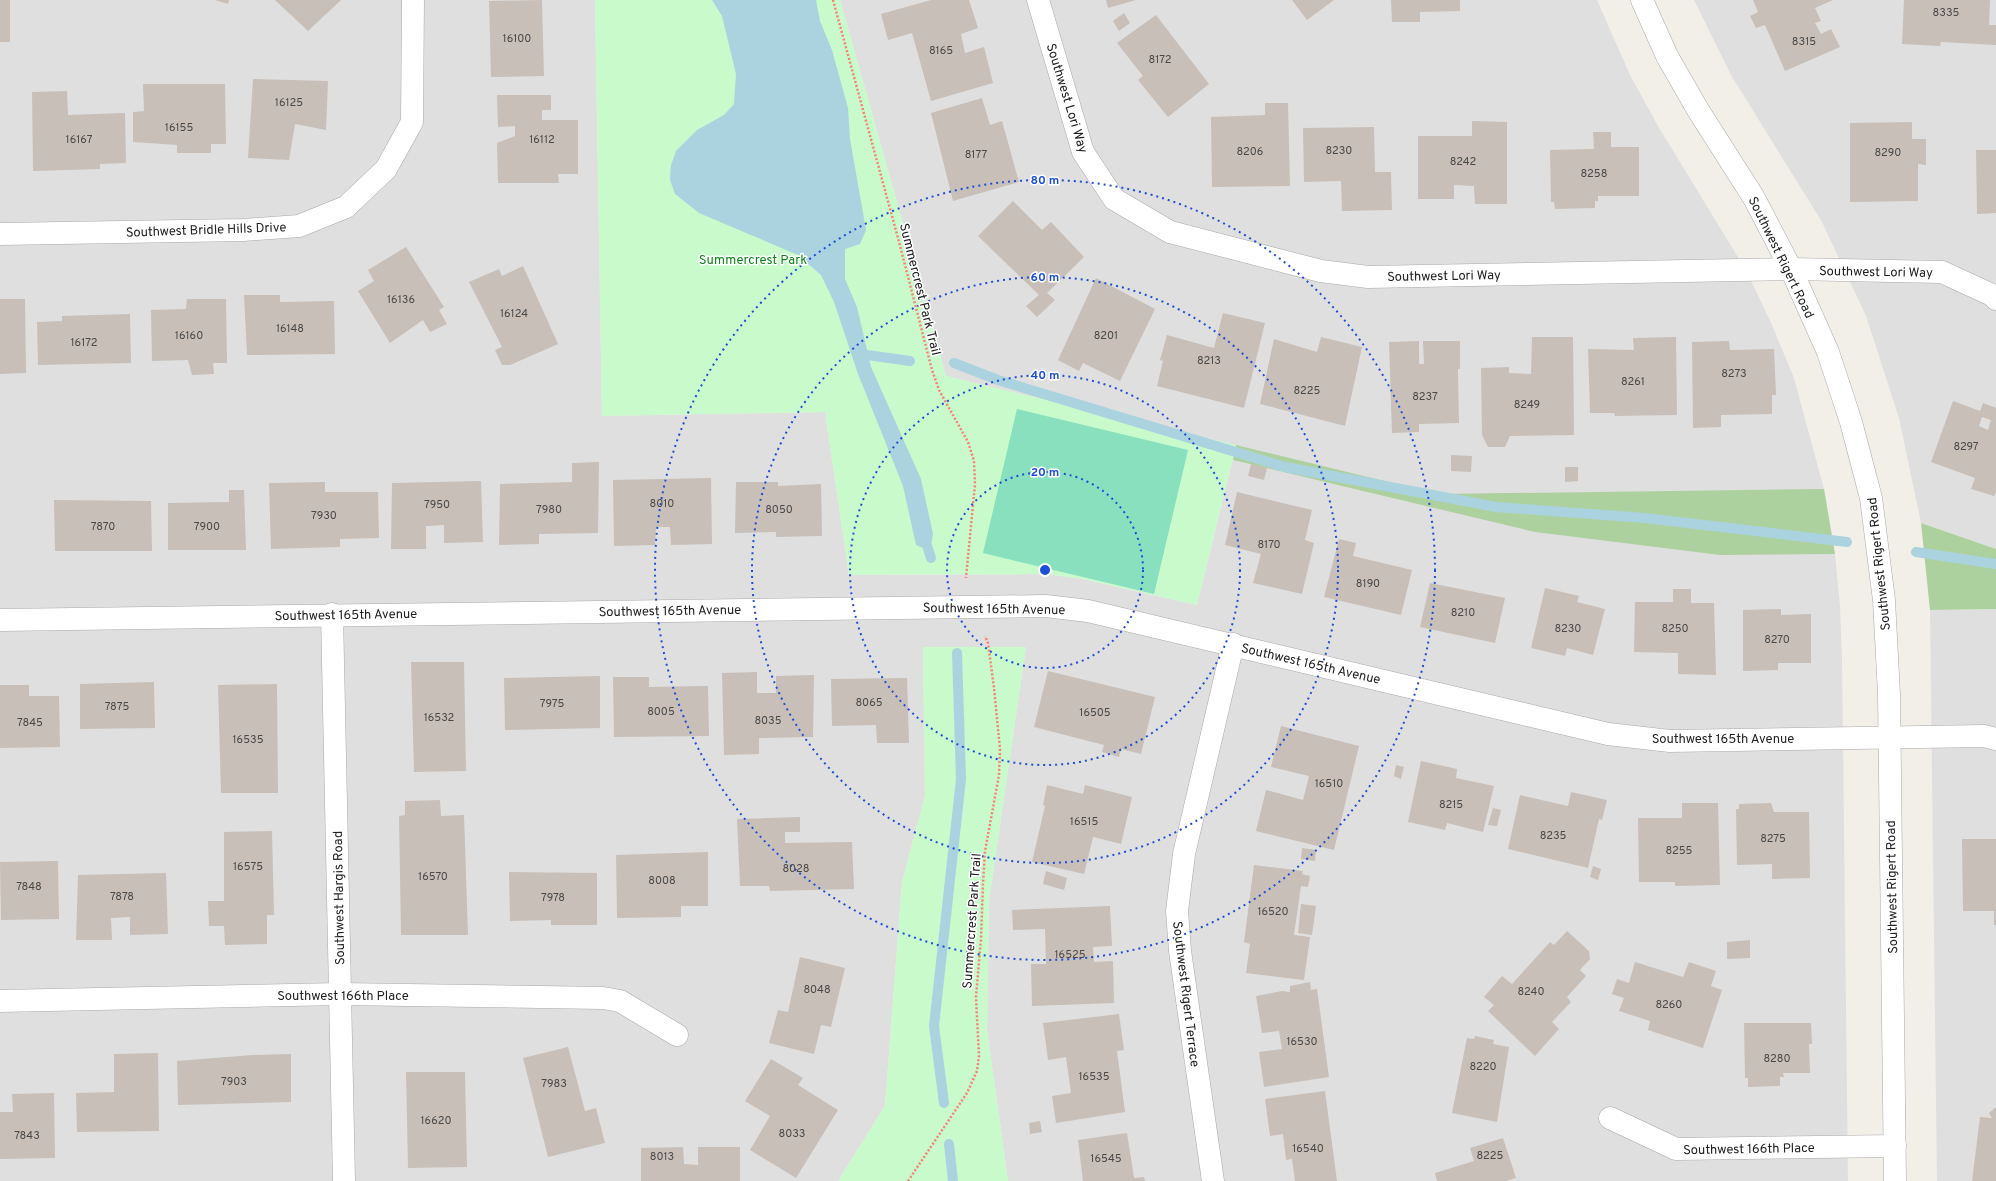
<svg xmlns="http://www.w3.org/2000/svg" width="1996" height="1181" viewBox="0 0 1996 1181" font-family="Overpass,sans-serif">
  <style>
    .residential { fill: #e0dfdf }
    .forest { fill: #add19e }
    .park { fill: #c8facc }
    .pitch { fill: #88e0be }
    .water { fill: #aad3df }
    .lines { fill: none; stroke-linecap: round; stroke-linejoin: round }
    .stream { stroke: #aad3df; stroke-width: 10 }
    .building { fill: #c7bfb8; fill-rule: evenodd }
    .minor-casing { stroke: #a9a9a9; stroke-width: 23 }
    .path { stroke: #fa8072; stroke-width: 2.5; stroke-dasharray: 2 2; stroke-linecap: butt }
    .minor { stroke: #fff; stroke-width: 22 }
    .ring { fill: none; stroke: #1d4ed8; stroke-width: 2; stroke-dasharray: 2 4 }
    .labels { text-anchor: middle; stroke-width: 3; stroke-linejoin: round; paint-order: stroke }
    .number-label { font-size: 11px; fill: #4b4948 }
    .street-label { font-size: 13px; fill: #222; stroke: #fff }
    .park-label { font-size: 13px; fill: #0c8416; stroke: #fff }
    .centre { fill: #1d4ed8; stroke: #fff; stroke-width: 2 }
    .ring-label { font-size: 12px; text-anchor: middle; font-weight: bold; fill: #1d4ed8; stroke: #fff; stroke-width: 3; stroke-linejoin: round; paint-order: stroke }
  </style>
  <rect width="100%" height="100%" fill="#f2efe9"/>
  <!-- residential -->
  <g class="residential">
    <path d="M0,0H595L602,416L825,412L849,575L1046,574L1083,579L1197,605L1236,446L946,376L840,0H1597L1630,75L1658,126L1747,272L1772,325L1794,378L1824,489L1835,554L1840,606L1842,659L1848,1181H1008L987,1030L989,900L1026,647H923L925,796L902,882L885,1106L838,1181H0Z"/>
    <path d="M1694,0H1996V549L1921,523L1899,418L1866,316L1822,222L1731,75Z"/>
    <path d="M1996,609V1181H1937L1930,610Z"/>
  </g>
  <!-- forest -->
  <g class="forest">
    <path d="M1236,445L1438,494L1824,489L1835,554L1720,555L1535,532L1233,460Z"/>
    <path d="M1921,523L1996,549V609L1930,610Z"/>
  </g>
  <!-- park -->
  <g class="park">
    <path d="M595,0H840L946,376L1236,445L1197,605L1083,579L1046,574L849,575L825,412L602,416Z"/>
    <path d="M923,647H1026L989,900L987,1030L1008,1181H838L885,1106L902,882L925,796Z"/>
  </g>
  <!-- pitch -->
  <path class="pitch" d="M1017,409L1188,450L1154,594L983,553Z"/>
  <!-- water -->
  <path class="water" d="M712,0H816L820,21L832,50L848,108L850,139L866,230L860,244L845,249V279L857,307L871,367L921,479L933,534L930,551L916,545L903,486L858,374L834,302L821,275L798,255L699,213L675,194L670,180L671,165L676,151L697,130L724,115L734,104L736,74L722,16Z"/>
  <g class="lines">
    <!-- stream -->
    <g class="stream">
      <path d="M860,354L910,361"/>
      <path d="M954,363L998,380L1285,467L1496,507L1645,518L1847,542"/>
      <path d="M925,539L931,558"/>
      <path d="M1916,552L1996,564"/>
      <path d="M944,1103L934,1026L961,779L957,653"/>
      <path d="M949,1144L953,1181"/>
    </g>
  </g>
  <!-- building -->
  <g class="building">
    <rect x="0" y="0" width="10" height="42"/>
    <path d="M215,0H229L228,4Z"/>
    <path d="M275,0H341L308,31Z"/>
    <path d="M542,0L544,76L491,77L489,1Z"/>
    <path d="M931,0H969L978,28L961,34L965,53L984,47L993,83L931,101L912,33L888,40L881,14Z"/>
    <path d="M1106,0H1136L1108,8Z"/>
    <path d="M1292,0H1334L1307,20Z"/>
    <path d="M1391,0H1460V11L1420,12V22H1392Z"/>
    <path d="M1753,0H1833L1815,8L1821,21L1815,23L1821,34L1831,29L1840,47L1785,71L1765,25L1756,28L1750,16L1758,12Z"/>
    <path d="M1904,0H1990L1989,25H1996V45L1941,42L1940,46L1902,44Z"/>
    <path d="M1124,13L1130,23L1119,31L1113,21Z"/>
    <path d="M1156,15L1209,84L1168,117L1138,80L1143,76L1117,43Z"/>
    <path d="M253,79L328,81L326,130L295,124L289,160L248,158Z"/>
    <path d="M143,84H225L226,144H211V153H177V145L133,142V112L144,111Z"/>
    <path d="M67,91L68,115L125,113L126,163L100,164V169L33,171L32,92Z"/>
    <path d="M497,95H551V110H542V120H578V174H558L559,183H498L497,143L515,136V126L498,127Z"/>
    <path d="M982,98L990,125L1002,121L1019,182L953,201L931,113Z"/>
    <path d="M1265,103H1288L1290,186L1212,187L1211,117L1265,115Z"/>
    <path d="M1472,121L1507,122V204H1475L1474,186L1454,185V199H1418V136H1472Z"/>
    <path d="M1912,122V139H1926V165L1918,164V201L1850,202V123Z"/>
    <path d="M1374,127L1375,172H1391L1392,210L1342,211L1341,181L1304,182L1303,128Z"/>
    <path d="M1593,132H1611V147H1639V196H1598V201H1595V208L1555,209L1554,202H1551L1550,150L1594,149Z"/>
    <path d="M1976,150H1996V213L1977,214Z"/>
    <path d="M1013,201L1042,230L1051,222L1084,257L1047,293L1055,300L1037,317L1026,306L1039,295L978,236Z"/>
    <path d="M406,247L444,307L439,310L447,324L430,332L423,320L390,343L358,291L374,281L368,270Z"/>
    <path d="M523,266L558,344L510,365H502L495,350L502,347L469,282L499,269L502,276Z"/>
    <path d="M1096,278L1155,309L1120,381L1083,363L1079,371L1058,360Z"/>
    <path d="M244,295H280V302L334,301L335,354L247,355Z"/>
    <path d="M0,299H25L26,373L0,374Z"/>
    <path d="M187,299H226L227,363H213L214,374L192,375L188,360L152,361L151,310L186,309Z"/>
    <path d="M1223,313L1265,323L1244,408L1157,386L1163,361L1160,360L1167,335L1214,348Z"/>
    <path d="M130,314L131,363L38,365L37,322L62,321V316Z"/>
    <path d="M1321,337L1362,347L1345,426L1260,404L1274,339L1317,352Z"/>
    <path d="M1532,337H1573L1574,435L1510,436L1505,447H1488L1482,435L1481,368L1509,367V373L1531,374Z"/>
    <path d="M1676,337L1677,415L1615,416L1614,413H1590L1588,349L1634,350L1633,338Z"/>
    <path d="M1419,341V364H1424L1423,341H1460V369H1458L1459,423L1419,424V432L1392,433L1389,342Z"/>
    <path d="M1729,341L1730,350L1774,349L1776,395H1772V414L1721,415V427L1693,428L1692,342Z"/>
    <path d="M1953,401L1980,411L1983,403L1996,408V492L1994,496L1971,489L1975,478L1931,462ZM1982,417L1991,420L1988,430L1979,426Z"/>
    <path d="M1451,455L1472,456L1471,472L1451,471Z"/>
    <path d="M599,462L598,533L539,534V544L499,545L500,484L572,482V463Z"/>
    <path d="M1251,464L1267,468L1264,480L1248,476Z"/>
    <path d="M1565,467H1578V481L1565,482Z"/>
    <path d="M711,478L712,544L671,545L670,527H656L655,545L614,546L613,480Z"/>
    <path d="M481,481L483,542L444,543V525L426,526V549H391L392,483Z"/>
    <path d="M325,482V492H378L379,538L340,539V547L271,549L269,483Z"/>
    <path d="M736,482H778V486L821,484L822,536L776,537V532L735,533Z"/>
    <path d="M229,490H244L246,550H168V503L229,502Z"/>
    <path d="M1237,492L1312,510L1305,540L1314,543L1302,594L1253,583L1261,554L1225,545Z"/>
    <path d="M54,500L151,501L152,551H55Z"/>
    <path d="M1339,539L1356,543L1353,556L1412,570L1401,615L1324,597Z"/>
    <path d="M1430,583L1505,598L1495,643L1420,627Z"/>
    <path d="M1545,588L1579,596L1577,602L1605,609L1593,655L1567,648L1565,656L1531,648Z"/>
    <path d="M1673,589H1691V603H1714L1716,675L1678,674V653L1634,652L1635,602H1673Z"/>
    <path d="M1781,609V615L1811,614V663H1778V670L1743,671V610Z"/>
    <path d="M411,662H464L466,771L414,772Z"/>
    <path d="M1048,671L1155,697L1141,754L1121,749L1119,757L1102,752L1104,745L1034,727Z"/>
    <path d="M757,672V693H776V676L814,675L813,737L759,738V754L724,755L722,673Z"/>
    <path d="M600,676V728L505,730L504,678Z"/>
    <path d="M613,677H649V687L708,686L709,736L614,737Z"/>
    <path d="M907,678L909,743H877L876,725L832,726L831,679Z"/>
    <path d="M154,682L155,728L80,729V684Z"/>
    <path d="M277,684L278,793H221L218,685Z"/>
    <path d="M0,685H29V696H59L60,747L0,748Z"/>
    <path d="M1281,726L1359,746L1334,850L1256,831L1266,790L1303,800L1309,776L1271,767Z"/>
    <path d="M1421,761L1457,769L1456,778L1494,786L1483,832L1447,823L1445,830L1408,822Z"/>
    <path d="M1396,765L1404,767L1401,779L1394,776Z"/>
    <path d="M1047,785L1083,794L1085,785L1132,797L1121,844L1093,837L1084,874L1032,862L1045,806L1043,805Z"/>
    <path d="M1571,792L1607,800L1602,820L1599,819L1588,868L1508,849L1520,795L1568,806Z"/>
    <path d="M440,800L441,816L464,815L468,935H401L399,816L405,815V801Z"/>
    <path d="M1682,803H1718L1720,885L1675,886V882H1639L1638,818H1682Z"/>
    <path d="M1771,803L1774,812H1809L1810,878L1772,879V864L1737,865L1736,809H1739V804Z"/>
    <path d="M1493,808L1501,810L1497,826L1488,825Z"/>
    <path d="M800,817V832H785V843L852,842L854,889L770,891L769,886H740L737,819Z"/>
    <path d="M272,831L274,915H267V944L225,945L224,926H209L208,901H224V832Z"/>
    <path d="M1962,839H1996V925H1994V911H1963Z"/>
    <path d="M1302,848L1316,850L1315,861L1301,859Z"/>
    <path d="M708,852V906H681V917L617,918L616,855Z"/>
    <path d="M58,861L59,919L1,920L0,862Z"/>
    <path d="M1254,865L1303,871L1302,874L1310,876L1308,887L1301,886L1294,935L1310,937L1304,980L1246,973L1250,944L1244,942Z"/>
    <path d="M1593,866L1601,869L1598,880L1590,877Z"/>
    <path d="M1046,871L1067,878L1064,890L1043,884Z"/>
    <path d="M509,872L597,873V925H551V920L510,921Z"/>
    <path d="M166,873L168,934L130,935V917L111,918L112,940H76L78,875Z"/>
    <path d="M1301,904L1316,906L1312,935L1298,933Z"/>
    <path d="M1110,906L1112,946L1093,947L1094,962L1113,961L1114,1003L1032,1006L1031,964H1046L1045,929L1013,930L1012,910Z"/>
    <path d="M1567,931L1589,951L1590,959L1580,970L1586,976L1567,997L1571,1002L1552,1022L1559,1029L1535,1056L1488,1011L1494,1005L1484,997L1502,976L1512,984L1550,942L1554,945Z"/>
    <path d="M1750,940V958L1727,959V942Z"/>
    <path d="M800,957L845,968L831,1027L821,1025L814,1054L769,1043L778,1010L788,1012Z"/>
    <path d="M1635,962L1683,977L1689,962L1716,971L1711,986L1722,990L1703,1048L1648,1030L1650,1021L1619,1011L1624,998L1612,994L1617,979L1629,983Z"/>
    <path d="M1310,982L1311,990L1317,989L1329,1077L1264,1087L1259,1052L1282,1049L1279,1031L1262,1033L1256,996L1282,991L1290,992V986Z"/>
    <path d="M1119,1014L1124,1050L1117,1051L1125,1112L1056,1123L1052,1096L1071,1093L1066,1057L1048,1060L1043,1023Z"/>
    <path d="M1744,1023H1811L1812,1044H1809L1810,1073H1783L1784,1077H1780V1086L1748,1087V1078H1745Z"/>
    <path d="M1475,1036L1494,1040L1493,1044L1509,1047L1497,1122L1452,1113L1467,1038L1474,1039Z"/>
    <path d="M568,1047L585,1111L596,1108L605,1143L548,1157L523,1058Z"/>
    <path d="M158,1053L159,1131L77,1132L76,1093L114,1092V1054Z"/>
    <path d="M291,1054V1102L178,1105L177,1061L252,1055Z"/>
    <path d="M771,1059L803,1078L798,1085L838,1110L796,1178L750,1150L770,1116L745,1101Z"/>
    <path d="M406,1072H465L467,1167L408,1168Z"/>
    <path d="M1325,1091L1337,1181H1295L1292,1159L1286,1160L1283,1134L1270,1136L1265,1099Z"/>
    <path d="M54,1093L55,1158L0,1159V1112H13L12,1094Z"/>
    <path d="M1996,1107V1181H1972L1980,1117L1992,1118L1989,1113Z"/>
    <path d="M1040,1121L1042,1132L1030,1134L1029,1123Z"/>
    <path d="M1127,1133L1134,1178L1144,1177L1145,1181H1083L1078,1140Z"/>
    <path d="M1503,1138L1516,1178L1506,1181H1437L1435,1173L1474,1161L1470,1148Z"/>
    <path d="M683,1147L684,1164L698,1165V1147H740V1181H641V1148Z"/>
  </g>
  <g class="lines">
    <!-- minor casing -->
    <g class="minor-casing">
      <g id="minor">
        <path d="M1038,0L1083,152L1114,199L1170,232L1321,271L1368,277L1791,269L1942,272L1992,295L1996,299"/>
        <path d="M1642,0L1667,56L1698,110L1754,198L1791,269L1828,352L1851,422L1871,498L1884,600L1889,694L1895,1181"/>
        <path d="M0,234L243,230L299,226L346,207L386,169L412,122L413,0"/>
        <path d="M332,614L344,1181"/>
        <path d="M0,620L1046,606L1088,611L1608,734L1670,741L1984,736L1996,739"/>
        <path d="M0,1001L340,994L603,998L620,1001L677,1035"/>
        <path d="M1610,1118L1676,1149L1895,1146"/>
        <path d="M1213,1181L1180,951L1177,911L1184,854L1233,644"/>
      </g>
    </g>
    <!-- path -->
    <g class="path">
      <path d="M833,0L898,238L932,370L939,390L968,442L974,461L975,484L966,578"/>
      <path d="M908,1181L967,1093L977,1071L979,1056L976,997L981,939L983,884L985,851L999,775L1000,749L994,688L988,643L985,636"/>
    </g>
    <!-- minor -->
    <use href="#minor" class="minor"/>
  </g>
  <!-- distance rings -->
  <g class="ring">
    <circle cx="1045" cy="570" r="98"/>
    <circle cx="1045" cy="570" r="195"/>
    <circle cx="1045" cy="570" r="293"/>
    <circle cx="1045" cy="570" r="390"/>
  </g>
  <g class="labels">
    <!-- number labels -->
    <g class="number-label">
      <text x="1946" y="16">8335</text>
      <text x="517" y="42">16100</text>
      <text x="1804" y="45">8315</text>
      <text x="941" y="54">8165</text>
      <text x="1160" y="63">8172</text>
      <text x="289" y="106">16125</text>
      <text x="179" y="131">16155</text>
      <text x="79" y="143">16167</text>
      <text x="542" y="143">16112</text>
      <text x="1339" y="154">8230</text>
      <text x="1250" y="155">8206</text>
      <text x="1888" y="156">8290</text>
      <text x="976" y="158">8177</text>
      <text x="1463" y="165">8242</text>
      <text x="1594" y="177">8258</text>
      <text x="401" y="303">16136</text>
      <text x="514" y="317">16124</text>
      <text x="290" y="332">16148</text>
      <text x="189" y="339">16160</text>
      <text x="1106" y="339">8201</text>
      <text x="84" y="346">16172</text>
      <text x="1209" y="364">8213</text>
      <text x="1734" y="377">8273</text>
      <text x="1633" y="385">8261</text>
      <text x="1307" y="394">8225</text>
      <text x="1425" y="400">8237</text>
      <text x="1527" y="408">8249</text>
      <text x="1966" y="450">8297</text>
      <text x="662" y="507">8010</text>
      <text x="437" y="508">7950</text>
      <text x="549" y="513">7980</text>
      <text x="779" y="513">8050</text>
      <text x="324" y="519">7930</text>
      <text x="103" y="530">7870</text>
      <text x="207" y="530">7900</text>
      <text x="1269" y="548">8170</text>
      <text x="1368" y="587">8190</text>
      <text x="1463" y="616">8210</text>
      <text x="1568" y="632">8230</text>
      <text x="1675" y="632">8250</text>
      <text x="1777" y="643">8270</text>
      <text x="869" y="706">8065</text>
      <text x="552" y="707">7975</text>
      <text x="117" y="710">7875</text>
      <text x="661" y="715">8005</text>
      <text x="1095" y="716">16505</text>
      <text x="439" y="721">16532</text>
      <text x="768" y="724">8035</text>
      <text x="30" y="726">7845</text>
      <text x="248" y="743">16535</text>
      <text x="1329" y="787">16510</text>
      <text x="1451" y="808">8215</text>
      <text x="1084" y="825">16515</text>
      <text x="1553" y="839">8235</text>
      <text x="1773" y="842">8275</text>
      <text x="1679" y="854">8255</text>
      <text x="248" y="870">16575</text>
      <text x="796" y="872">8028</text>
      <text x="433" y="880">16570</text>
      <text x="662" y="884">8008</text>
      <text x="29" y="890">7848</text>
      <text x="122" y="900">7878</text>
      <text x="553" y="901">7978</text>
      <text x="1273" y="915">16520</text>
      <text x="1070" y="958">16525</text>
      <text x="817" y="993">8048</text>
      <text x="1531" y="995">8240</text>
      <text x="1669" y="1008">8260</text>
      <text x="1302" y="1045">16530</text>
      <text x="1777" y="1062">8280</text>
      <text x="1483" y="1070">8220</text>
      <text x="1094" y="1080">16535</text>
      <text x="234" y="1085">7903</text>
      <text x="554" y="1087">7983</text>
      <text x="436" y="1124">16620</text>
      <text x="792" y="1137">8033</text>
      <text x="27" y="1139">7843</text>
      <text x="1308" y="1152">16540</text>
      <text x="1490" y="1159">8225</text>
      <text x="662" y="1160">8013</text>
      <text x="1106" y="1162">16545</text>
    </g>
    <!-- street labels -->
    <g class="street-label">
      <text transform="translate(1068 98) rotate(73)" y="5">Southwest Lori Way</text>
      <text transform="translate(206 229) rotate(-2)" y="5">Southwest Bridle Hills Drive</text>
      <text transform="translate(1782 257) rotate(64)" y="5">Southwest Rigert Road</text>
      <text transform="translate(1876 271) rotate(1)" y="5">Southwest Lori Way</text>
      <text transform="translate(1444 275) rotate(-1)" y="5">Southwest Lori Way</text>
      <text transform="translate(921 289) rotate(76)" y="5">Summercrest Park Trail</text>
      <text transform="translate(1878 564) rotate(-96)" y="5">Southwest Rigert Road</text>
      <text transform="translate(994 608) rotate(1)" y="5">Southwest 165th Avenue</text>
      <text transform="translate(670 610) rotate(-1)" y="5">Southwest 165th Avenue</text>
      <text transform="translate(346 614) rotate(-1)" y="5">Southwest 165th Avenue</text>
      <text transform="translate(1311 663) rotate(13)" y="5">Southwest 165th Avenue</text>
      <text x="1723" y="743">Southwest 165th Avenue</text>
      <text transform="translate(1891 887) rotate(-91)" y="5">Southwest Rigert Road</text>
      <text transform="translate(338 898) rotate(-91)" y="5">Southwest Hargis Road</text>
      <text transform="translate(971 921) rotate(-86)" y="5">Summercrest Park Trail</text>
      <text transform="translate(1187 994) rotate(83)" y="5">Southwest Rigert Terrace</text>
      <text x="343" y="1000">Southwest 166th Place</text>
      <text transform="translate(1749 1148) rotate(-1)" y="5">Southwest 166th Place</text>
    </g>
    <!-- park labels -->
    <g class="park-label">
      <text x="753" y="264">Summercrest Park</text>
    </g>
  </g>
  <circle cx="1045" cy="570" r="6" class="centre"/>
  <g class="ring-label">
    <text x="1045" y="184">80 m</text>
    <text x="1045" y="281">60 m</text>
    <text x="1045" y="379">40 m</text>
    <text x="1045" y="476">20 m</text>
  </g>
</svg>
